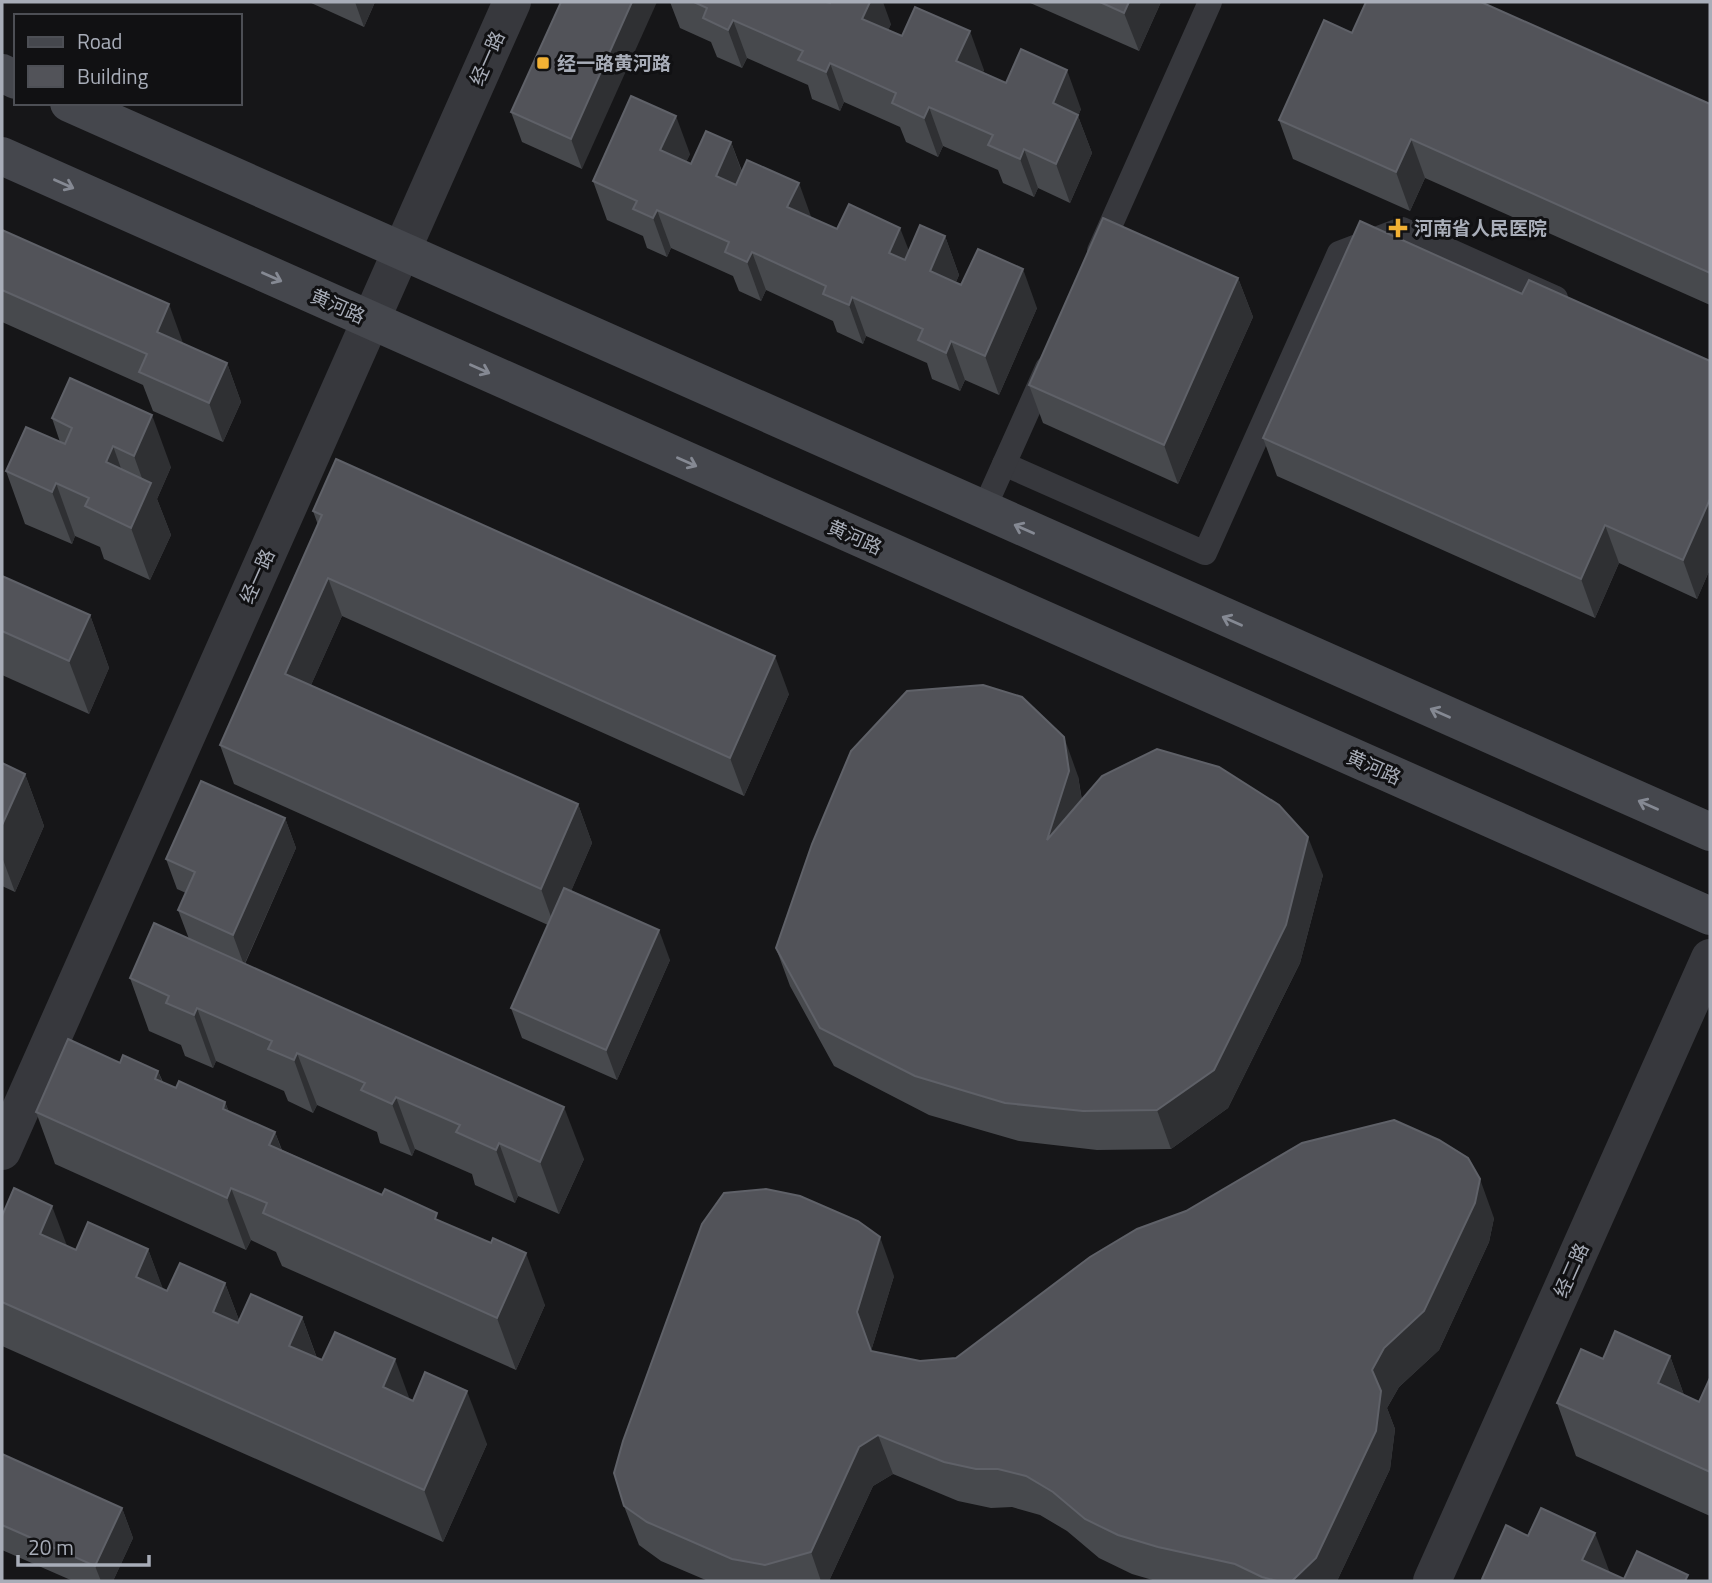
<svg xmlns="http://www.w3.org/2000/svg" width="1712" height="1583" viewBox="0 0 1712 1583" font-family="'Titillium Web','Noto Sans SC',sans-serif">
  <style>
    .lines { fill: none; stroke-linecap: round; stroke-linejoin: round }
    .service { stroke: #37383d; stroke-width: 24 }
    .minor { stroke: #37383d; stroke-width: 38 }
    .secondary { stroke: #45474d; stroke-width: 38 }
    .wall { fill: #47494d }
    .shaded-wall { fill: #2f3033 }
    .building { fill: #525359; stroke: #5f6168; stroke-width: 2 }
    .oneway { stroke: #858993 }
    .poi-dot { fill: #f2b134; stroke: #111113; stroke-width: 2.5 }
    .labels { text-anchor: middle; stroke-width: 6; stroke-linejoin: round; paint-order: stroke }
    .street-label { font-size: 19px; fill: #a8adb8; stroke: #111113 }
    .poi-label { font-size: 19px; font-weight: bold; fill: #a8adb8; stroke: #111113; text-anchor: start }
  </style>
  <rect width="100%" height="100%" fill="#161618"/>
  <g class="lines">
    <!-- service -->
    <g class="service">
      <path d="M1099,251L1210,2"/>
      <path d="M1004,464L1205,553L1339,253L1402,229L1556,298"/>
      <path d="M983,511L1047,368"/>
    </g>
    <!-- minor -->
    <g class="minor">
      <path d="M2,1151L512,2"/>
      <path d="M1432,1581L1710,958"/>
    </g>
    <!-- secondary -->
    <g class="secondary">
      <path d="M2,73L16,80"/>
      <path d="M69,103L1710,832"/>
      <path d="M2,156L1710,916"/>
    </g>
  </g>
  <!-- wall -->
  <g class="wall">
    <path d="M309,2H375L364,27Z"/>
    <path d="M561,2L582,169L522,142L511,112Z"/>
    <path d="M670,2H826L891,24L888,30L984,70L983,72L1006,83L1081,109L1078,116L1092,153L1070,203L1038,188L1034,197L1003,183L998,170L943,146L938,157L906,142L900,127L844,102L840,111L812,99L808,85L747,58L742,68L717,57L711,42L680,28Z"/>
    <path d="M1028,2H1161L1139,51Z"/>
    <path d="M1352,33L1710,104V305L1425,178L1410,211L1293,159L1279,120Z"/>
    <path d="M731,142L742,171L811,218L837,229L909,251L945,236L959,275L956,282L1037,308L999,395L965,380L960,391L932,379L927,363L866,336L863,344L837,332L833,321L766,290L761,301L739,291L733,276L671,248L667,257L647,248L643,236L607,220L593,181L690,154L686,162L691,164Z"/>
    <path d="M2,230L183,343L227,363L241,402L223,442L153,411L143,385L2,322Z"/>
    <path d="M1238,278L1253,317L1178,484L1043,423L1029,385Z"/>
    <path d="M1522,294L1710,361V569L1697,599L1619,563L1595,618L1277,476L1263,438Z"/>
    <path d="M52,418L171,467L157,499L171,535L150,580L104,559L100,547L75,536L72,544L25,524L6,471L60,442Z"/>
    <path d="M313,511L789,694L744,796L342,616L311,685L578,804L592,843L571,891L670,960L617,1080L522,1038L511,1008L548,925L234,784L220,745L318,525Z"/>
    <path d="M2,576L90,615L109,668L89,714L2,675Z"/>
    <path d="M2,763L25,774L44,826L15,892L2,886Z"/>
    <path d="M1078,776L1082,800L1323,875L1300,963L1228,1108L1171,1149L1097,1150L1019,1141L929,1115L834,1066L790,986L776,948Z"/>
    <path d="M285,818L296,848L245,964L584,1159L559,1214L518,1196L515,1203L475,1185L472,1174L415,1149L412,1156L380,1143L377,1132L317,1105L313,1113L288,1101L284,1091L216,1061L213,1068L185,1056L181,1045L149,1031L130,978L189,939L178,910L186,893L177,889L166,859Z"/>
    <path d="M120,1063L158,1071L163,1082L176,1088L225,1102L229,1112L275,1132L282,1150L441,1221L545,1305L516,1370L282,1266L276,1252L251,1240L246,1250L55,1164L36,1112Z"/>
    <path d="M2,1216L76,1250L148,1249L163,1290L167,1291L225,1283L239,1320L302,1317L317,1358L410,1400L487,1444L443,1542L2,1346Z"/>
    <path d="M1494,1218L1489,1242L1439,1350L1399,1387L1387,1408L1395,1429L1390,1469L1337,1581H1156L1132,1574L1099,1558L1067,1531L1040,1515L1012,1507L991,1508L958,1501L893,1474L873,1486L829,1581H708L661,1561L639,1545L624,1506L894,1276L871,1351L920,1361L956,1358Z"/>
    <path d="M1670,1356L1684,1395L1699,1402L1710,1378V1516L1576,1456L1557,1403L1603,1359Z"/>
    <path d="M2,1454L122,1508L133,1538L113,1581H73L2,1550Z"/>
  </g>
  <!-- shaded-wall -->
  <g class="shaded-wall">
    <path d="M355,2H375L364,27Z"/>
    <path d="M632,2H657L582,169L571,139Z"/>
    <path d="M870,2H883L891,24L876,57L862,19Z"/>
    <path d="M1129,2H1161L1139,51L1124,13Z"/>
    <path d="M733,20L747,58L742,68L728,30Z"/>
    <path d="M970,31L984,70L971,99L956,61Z"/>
    <path d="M830,63L844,102L840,111L826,72Z"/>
    <path d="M1067,70L1081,109L1078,116L1092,153L1070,203L1056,164L1053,103Z"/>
    <path d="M929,107L943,146L938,157L924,118Z"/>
    <path d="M676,116L690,154L674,188L660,150Z"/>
    <path d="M1411,139L1425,178L1410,211L1396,172Z"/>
    <path d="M731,142L745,181L730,214L716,176Z"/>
    <path d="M1024,149L1038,188L1034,197L1020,159Z"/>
    <path d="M799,183L813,222L787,207Z"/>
    <path d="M657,210L671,248L667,257L653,218Z"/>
    <path d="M900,228L915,266L889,253Z"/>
    <path d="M945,236L959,275L944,309L930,271Z"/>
    <path d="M752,252L766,290L761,301L747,262Z"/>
    <path d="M1023,269L1037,308L999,395L985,356Z"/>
    <path d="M1238,278L1253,317L1178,484L1164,445Z"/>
    <path d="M852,297L866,336L863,344L849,305Z"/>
    <path d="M169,304L183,343L171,370L157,332Z"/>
    <path d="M951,341L965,380L960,391L946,353Z"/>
    <path d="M227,363L241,402L223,442L209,403Z"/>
    <path d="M152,415L171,467L157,499L171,535L150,580L131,528L147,492L134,456Z"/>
    <path d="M113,446L132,499L106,462Z"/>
    <path d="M56,483L75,536L72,544L52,492Z"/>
    <path d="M1710,499V569L1697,599L1683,560Z"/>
    <path d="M1605,525L1619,563L1595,618L1581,579Z"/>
    <path d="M328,578L342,616L299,712L285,674Z"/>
    <path d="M90,615L109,668L89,714L69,661Z"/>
    <path d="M775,656L789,694L744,796L730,758Z"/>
    <path d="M1064,737L1078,776L1083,809L1047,840Z"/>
    <path d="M25,774L44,826L15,892L2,857V825Z"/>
    <path d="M578,804L592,843L555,928L541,889Z"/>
    <path d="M285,818L296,848L244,965L233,935Z"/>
    <path d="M1308,837L1323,875L1300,963L1228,1108L1171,1149L1157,1110Z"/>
    <path d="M659,930L670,960L617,1080L606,1050Z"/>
    <path d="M197,1008L216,1061L213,1068L194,1015Z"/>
    <path d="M297,1053L317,1105L313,1113L294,1060Z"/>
    <path d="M158,1071L178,1124L155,1079Z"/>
    <path d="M396,1097L415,1149L412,1156L392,1104Z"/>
    <path d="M225,1102L245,1155L223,1109Z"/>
    <path d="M564,1107L584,1159L559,1214L540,1162Z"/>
    <path d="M275,1132L294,1185L269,1145Z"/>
    <path d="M499,1143L518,1196L515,1203L496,1150Z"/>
    <path d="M1480,1179L1494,1218L1489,1242L1439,1350L1399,1387L1387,1408L1395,1429L1390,1469L1337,1581H1292L1372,1370Z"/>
    <path d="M231,1188L251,1240L246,1250L227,1198Z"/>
    <path d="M52,1206L72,1259L40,1234Z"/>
    <path d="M880,1237L894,1276L871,1351L857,1312Z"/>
    <path d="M148,1249L168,1302L136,1277Z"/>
    <path d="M526,1253L545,1305L516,1370L497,1318Z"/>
    <path d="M225,1283L245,1336L213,1312Z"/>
    <path d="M302,1317L321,1370L289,1346Z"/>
    <path d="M1670,1356L1689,1409L1658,1383Z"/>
    <path d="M395,1359L414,1411L383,1387Z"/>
    <path d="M467,1391L487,1444L443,1542L424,1490Z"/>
    <path d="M878,1435L893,1474L873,1486L829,1581H821L811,1552L859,1447Z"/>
    <path d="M122,1508L133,1538L113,1581H101L95,1566Z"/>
    <path d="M1595,1533L1613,1581L1582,1560Z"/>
  </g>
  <!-- building -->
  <g class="building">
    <path d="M561,2H632L571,139L511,112Z"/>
    <path d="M694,2H826L830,3V2H870L862,19L902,36L915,7L970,31L956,61L1006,83L1021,49L1067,70L1053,103L1078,115L1056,164L1024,149L1020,159L988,145L993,135L929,107L924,118L892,103L896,93L830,63L826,72L798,60L803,51L733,20L728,30L703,18L707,8Z"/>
    <path d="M1100,2H1129L1124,13Z"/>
    <path d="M1366,2H1481L1710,104V273L1411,139L1396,172L1279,120L1324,20L1352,33Z"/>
    <path d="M631,96L676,116L660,150L691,164L706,131L731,142L716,176L736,185L747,160L799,183L787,207L837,229L849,204L900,228L889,253L905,260L920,225L945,236L930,271L961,285L978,249L1023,269L985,356L951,341L946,353L918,340L923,329L852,297L849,305L823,294L826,286L752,252L747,262L725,252L729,242L657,210L653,218L633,209L637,201L593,181Z"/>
    <path d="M1103,218L1238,278L1164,445L1029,385Z"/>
    <path d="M1360,221L1522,294L1529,280L1710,361V499L1683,560L1605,525L1581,579L1263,438Z"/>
    <path d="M2,230L169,304L157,332L227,363L209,403L139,372L147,354L2,290Z"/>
    <path d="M70,378L152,415L134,456L113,446L106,462L151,483L131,528L85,506L89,498L56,483L52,492L6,471L26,427L65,444L72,428L52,418Z"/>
    <path d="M336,459L775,656L730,758L328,578L285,674L578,804L541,889L220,745L322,515L313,511Z"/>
    <path d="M2,576L90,615L69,661L2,631Z"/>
    <path d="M983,685L1022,697L1064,737L1069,771L1047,840L1102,776L1157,749L1219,767L1279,805L1308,837L1286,925L1214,1070L1157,1110L1083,1111L1005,1103L915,1076L820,1028L776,948L812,844L851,751L907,691Z"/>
    <path d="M2,763L25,774L2,825Z"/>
    <path d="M201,781L285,818L233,935L178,910L195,872L166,859Z"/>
    <path d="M564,888L659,930L606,1050L511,1008Z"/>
    <path d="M154,923L564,1107L540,1162L499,1143L496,1150L456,1132L460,1125L396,1097L392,1104L361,1090L365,1083L297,1053L294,1060L268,1049L272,1041L197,1008L194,1015L166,1003L169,996L130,978Z"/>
    <path d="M68,1039L120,1063L123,1055L158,1071L155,1079L176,1088L179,1081L225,1102L223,1109L275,1132L269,1145L382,1195L385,1189L437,1213L435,1219L491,1243L493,1238L526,1253L497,1318L263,1213L267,1203L231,1188L227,1198L36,1112Z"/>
    <path d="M1394,1120L1439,1140L1468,1158L1480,1179L1475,1203L1424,1311L1384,1348L1372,1370L1381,1391L1376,1431L1316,1558L1292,1581H1277L1262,1577L1235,1564L1158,1547L1118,1535L1085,1519L1053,1492L1026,1476L998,1469H976L944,1462L878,1435L859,1447L811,1552L765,1565L732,1559L647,1522L624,1506L614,1473L623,1441L702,1224L724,1193L766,1189L800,1196L858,1221L880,1237L857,1312L871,1351L920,1361L956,1358L1090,1257L1137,1229L1186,1211L1302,1143Z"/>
    <path d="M14,1188L52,1206L40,1234L76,1250L88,1222L148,1249L136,1277L167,1291L180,1263L225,1283L213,1312L238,1323L251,1294L302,1317L289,1346L322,1360L335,1332L395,1359L383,1387L413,1401L425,1372L467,1391L424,1490L2,1302V1216Z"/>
    <path d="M1615,1331L1670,1356L1658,1383L1699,1402L1710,1378V1472L1557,1403L1581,1349L1603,1359Z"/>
    <path d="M2,1454L122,1508L95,1566L2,1525Z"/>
    <path d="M1541,1508L1595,1533L1582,1560L1624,1579L1637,1551L1688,1575L1685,1581H1486L1482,1579L1506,1525L1528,1536Z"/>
  </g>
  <!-- one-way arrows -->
  <defs><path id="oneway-shaft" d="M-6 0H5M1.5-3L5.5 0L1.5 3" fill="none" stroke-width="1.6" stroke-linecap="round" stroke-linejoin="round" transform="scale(1.75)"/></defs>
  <g class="oneway">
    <use href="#oneway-shaft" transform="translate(64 184) rotate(24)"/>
    <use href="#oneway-shaft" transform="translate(272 277) rotate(24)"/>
    <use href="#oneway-shaft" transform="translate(480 369) rotate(24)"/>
    <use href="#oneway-shaft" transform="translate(687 462) rotate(24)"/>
    <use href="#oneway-shaft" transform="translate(1024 529) rotate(-156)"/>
    <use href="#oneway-shaft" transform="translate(1232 621) rotate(-156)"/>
    <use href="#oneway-shaft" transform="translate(1440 713) rotate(-156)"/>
    <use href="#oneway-shaft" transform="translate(1648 805) rotate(-156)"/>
  </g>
  <!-- markers -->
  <g class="poi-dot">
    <rect x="536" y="56" width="14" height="14" rx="3.5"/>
    <path d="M1394.5 217.5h7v7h7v7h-7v7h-7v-7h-7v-7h7z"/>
  </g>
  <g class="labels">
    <!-- street labels -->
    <g class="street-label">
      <text transform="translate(487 58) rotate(-66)" y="7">经一路</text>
      <text transform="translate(338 306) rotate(24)" y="7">黄河路</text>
      <text transform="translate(855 537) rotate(24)" y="7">黄河路</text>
      <text transform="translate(257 576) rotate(-66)" y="7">经一路</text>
      <text transform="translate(1374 767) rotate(24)" y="7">黄河路</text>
      <text transform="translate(1571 1270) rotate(-66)" y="7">经二路</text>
    </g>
    <!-- poi labels -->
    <g class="poi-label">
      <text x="557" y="70">经一路黄河路</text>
      <text x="1414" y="235">河南省人民医院</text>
    </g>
  </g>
  <!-- border -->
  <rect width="1712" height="1583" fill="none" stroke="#a8adb8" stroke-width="7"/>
  <!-- legend -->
  <rect x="14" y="14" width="228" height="91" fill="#111113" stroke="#4d4f55" stroke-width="2"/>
  <rect x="28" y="37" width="35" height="10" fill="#45474d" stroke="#4d4f55" stroke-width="2"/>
  <text x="77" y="49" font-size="21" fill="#a8adb8">Road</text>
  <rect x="28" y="66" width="35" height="21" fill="#525359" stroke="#4d4f55" stroke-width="2"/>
  <text x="77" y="84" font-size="21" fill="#a8adb8">Building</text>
  <!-- scale -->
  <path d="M18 1555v10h131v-10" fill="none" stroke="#a8adb8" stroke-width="3.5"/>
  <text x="28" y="1555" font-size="21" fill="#a8adb8" stroke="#111113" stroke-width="5" paint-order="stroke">20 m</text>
</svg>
